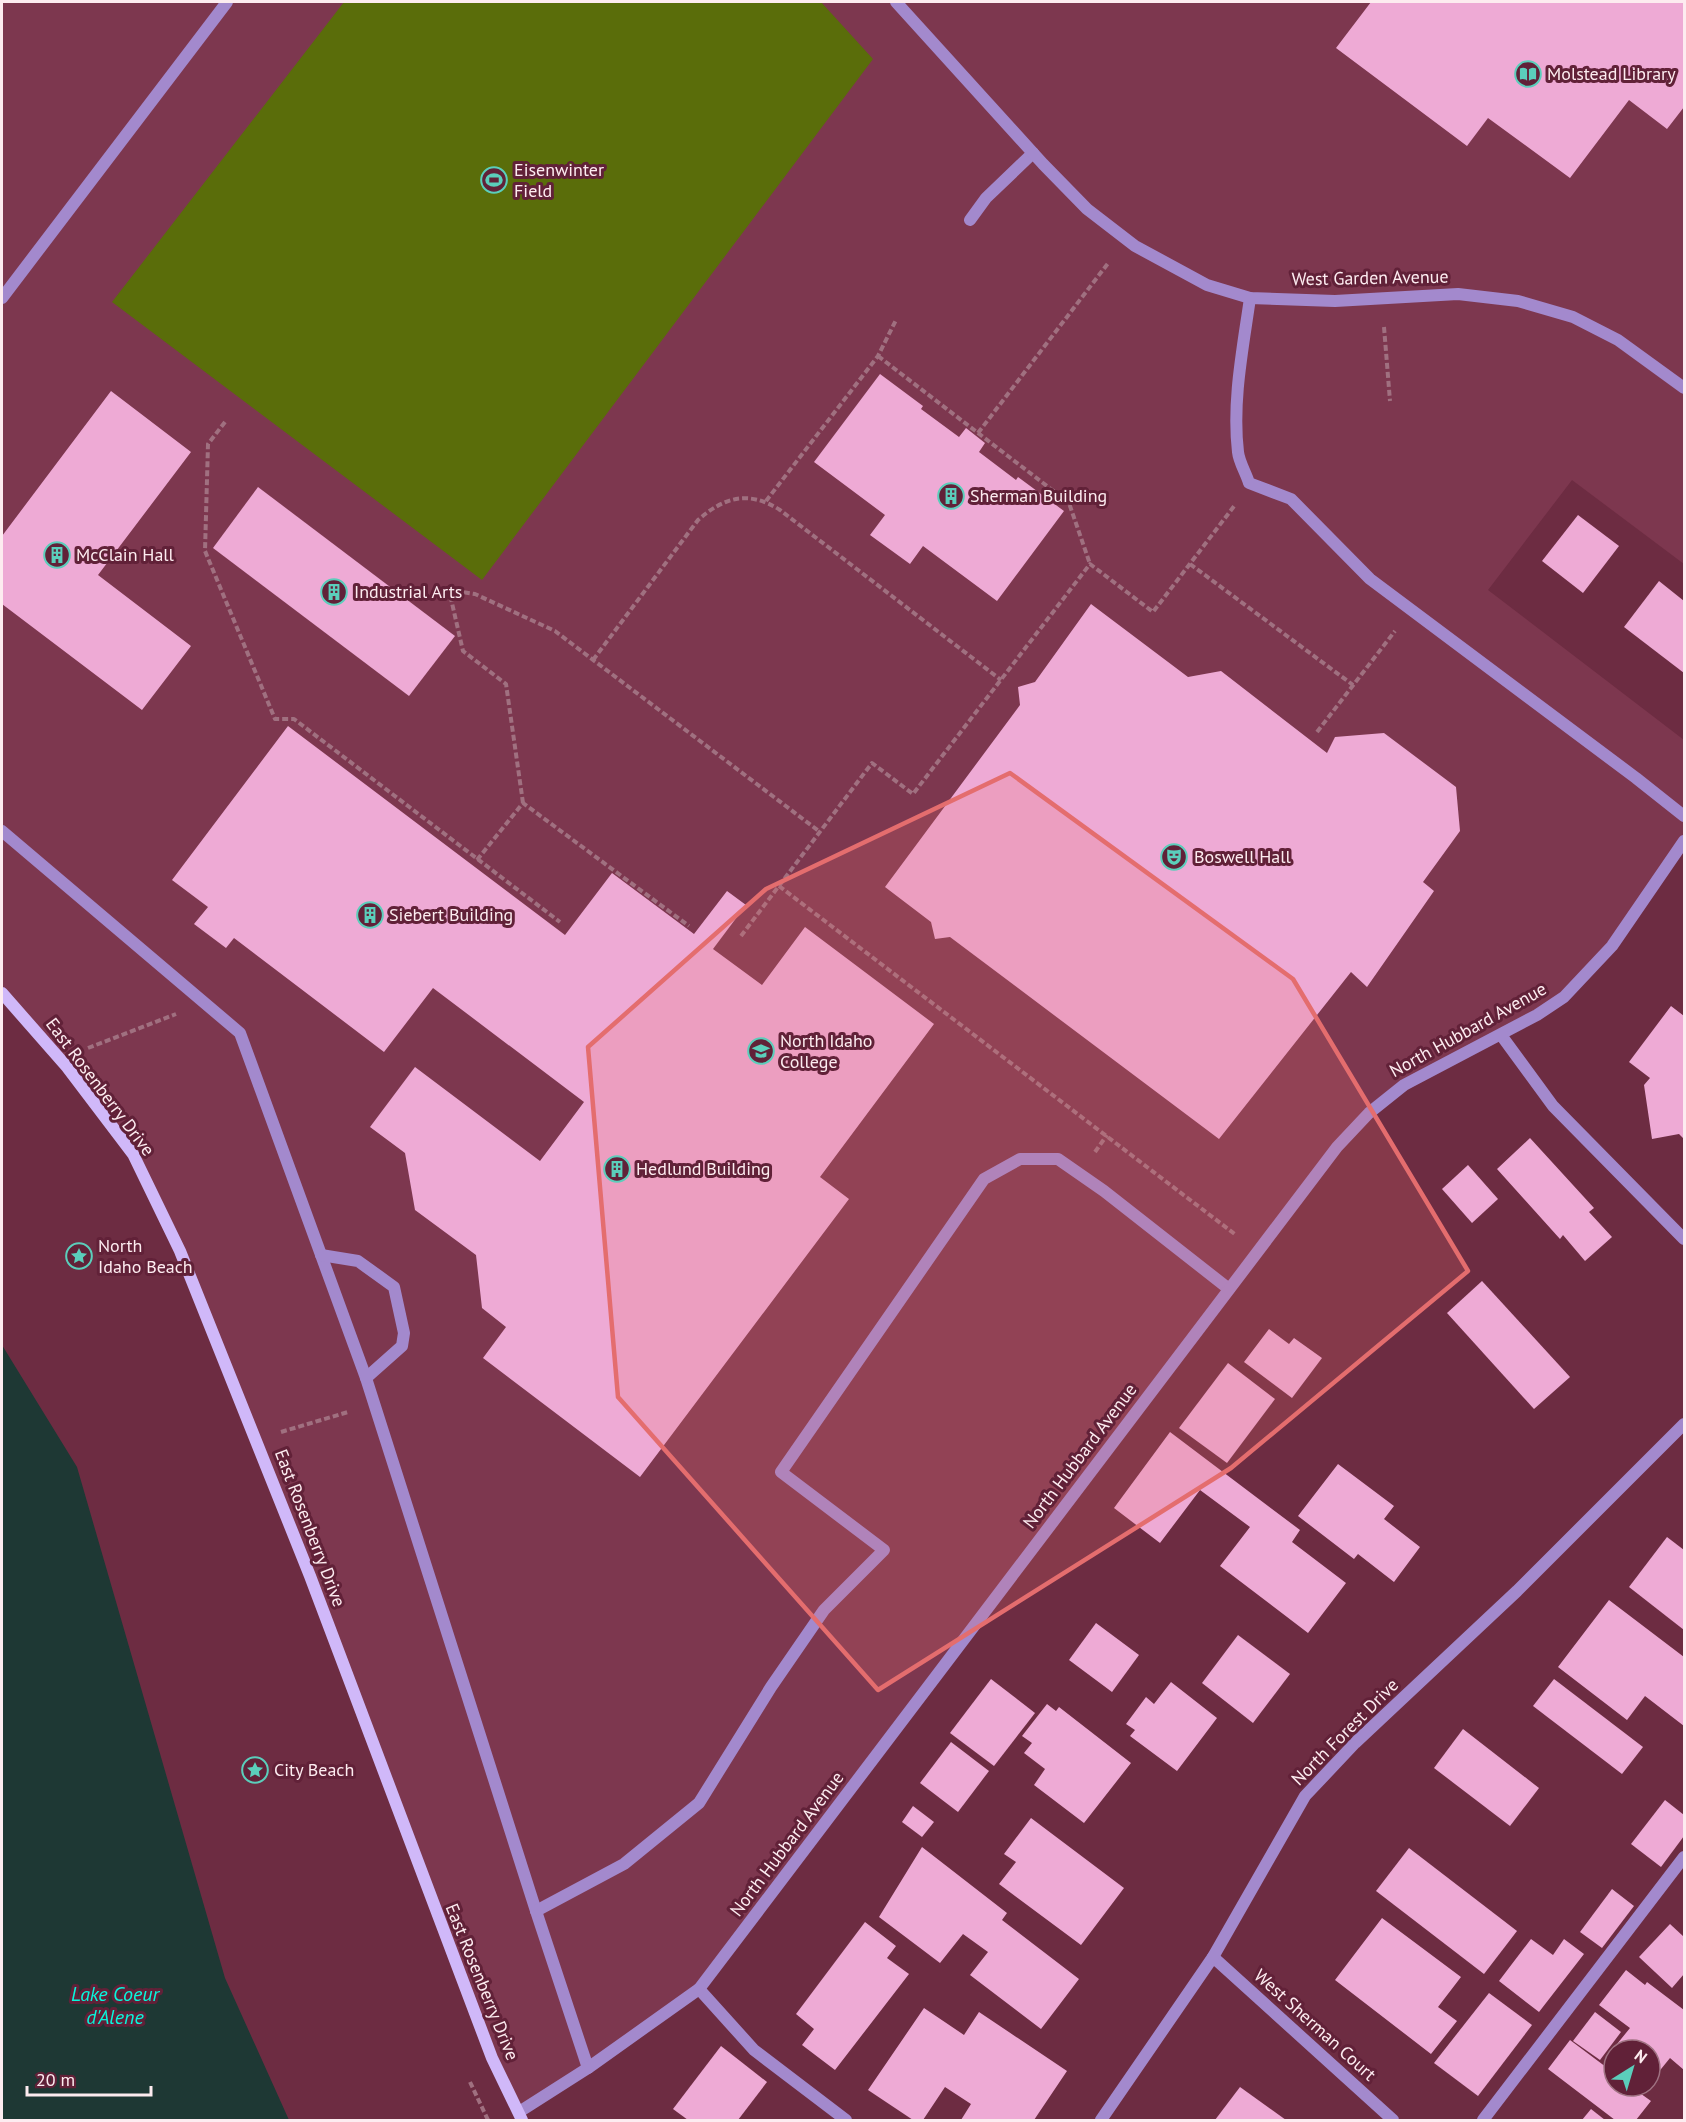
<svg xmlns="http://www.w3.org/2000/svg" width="1686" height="2122" viewBox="0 0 1686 2122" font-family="'PT Sans',sans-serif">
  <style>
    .built { fill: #7d374f }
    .green { fill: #5a6d0a }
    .water { fill: #1e3834 }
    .building { fill: #eeaad5 }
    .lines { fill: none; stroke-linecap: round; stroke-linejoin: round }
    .path { stroke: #a07080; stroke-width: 4; stroke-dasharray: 6 3; stroke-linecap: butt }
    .lane { stroke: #a389cd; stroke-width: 12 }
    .street { stroke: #a389cd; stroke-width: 12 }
    .secondary { stroke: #d0b8f9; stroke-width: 12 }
    .marked { fill: #e46d6e; fill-opacity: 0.2; stroke: #e46d6e; stroke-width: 4.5; stroke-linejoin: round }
    .labels { text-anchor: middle; stroke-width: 6; stroke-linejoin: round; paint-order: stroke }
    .poi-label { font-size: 18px; fill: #fdecf0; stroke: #612138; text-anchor: start }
    .street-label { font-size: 18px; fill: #fdecf0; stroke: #612138 }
    .water-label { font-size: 20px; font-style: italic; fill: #06f8dd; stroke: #612138 }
  </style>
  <rect width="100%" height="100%" fill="#6d2c42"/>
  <!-- built -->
  <path class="built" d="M2,2H1684V564L1572,480L1488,590L1684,740V841L1612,946L1564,997L1369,1113L699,1989L519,2112L310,1576L133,1154L2,993Z"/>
  <!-- green -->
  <path class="green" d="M344,2H821L873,59L482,580L112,302Z"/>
  <!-- water -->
  <path class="water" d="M2,1345L77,1467L225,1978L289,2120H2Z"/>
  <!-- building -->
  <g class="building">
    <path d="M1371,2H1684V107L1667,129L1629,100L1570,178L1488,118L1467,146L1336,48Z"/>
    <path d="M880,374L923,406L921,409L959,437L966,428L985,443L979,452L1016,480L1018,477L1064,511L997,601L923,546L910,564L870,535L885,515L814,462Z"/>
    <path d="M111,391L191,452L98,575L191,646L142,710L2,604V536Z"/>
    <path d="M258,487L455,636L409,696L213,548Z"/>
    <path d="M1578,515L1619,546L1583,593L1542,561Z"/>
    <path d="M1659,581L1684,601V673L1624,627Z"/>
    <path d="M1091,604L1188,677L1221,671L1327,753L1335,737L1384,733L1456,787L1460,831L1423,882L1434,891L1367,987L1351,972L1219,1139L950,937L935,939L931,922L885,887L1020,705L1018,687L1035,682Z"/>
    <path d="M288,726L565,935L612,873L694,934L727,891L746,905L713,949L762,985L805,927L934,1024L820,1177L849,1199L640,1477L483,1358L506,1327L482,1308L476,1255L415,1210L405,1153L370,1127L415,1067L540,1161L584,1102L433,988L384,1052L234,938L226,948L194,924L208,907L172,880Z"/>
    <path d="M1671,1006L1684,1016V1139L1679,1134L1652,1139L1644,1085L1650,1078L1629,1062Z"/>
    <path d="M1530,1138L1594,1208L1589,1212L1612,1237L1585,1261L1563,1235L1560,1239L1497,1169Z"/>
    <path d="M1468,1165L1498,1199L1472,1223L1442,1189Z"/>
    <path d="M1482,1281L1570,1377L1534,1409L1447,1313Z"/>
    <path d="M1269,1329L1289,1344L1294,1338L1322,1358L1292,1398L1244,1362Z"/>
    <path d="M1228,1363L1275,1399L1227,1463L1179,1428Z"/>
    <path d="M1170,1432L1300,1530L1292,1542L1346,1583L1308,1633L1220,1566L1250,1527L1200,1490L1160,1543L1114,1508Z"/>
    <path d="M1338,1464L1394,1506L1384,1519L1420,1547L1394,1582L1358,1554L1354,1559L1298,1516Z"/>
    <path d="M1667,1537L1684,1550V1630L1629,1587Z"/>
    <path d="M1609,1600L1684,1657V1726L1645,1696L1627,1720L1558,1667Z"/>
    <path d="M1096,1623L1139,1655L1112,1692L1069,1660Z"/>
    <path d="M1238,1635L1290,1674L1253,1723L1202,1683Z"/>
    <path d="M991,1679L1035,1713L994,1766L950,1733Z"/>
    <path d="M1554,1679L1643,1747L1622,1774L1533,1706Z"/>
    <path d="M1171,1682L1217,1718L1177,1771L1130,1736L1135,1730L1126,1724L1146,1697L1154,1704Z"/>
    <path d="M1047,1704L1056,1711L1059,1707L1131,1763L1084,1823L1034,1785L1045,1769L1024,1753L1032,1743L1022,1736Z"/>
    <path d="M1463,1729L1539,1788L1510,1826L1434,1768Z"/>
    <path d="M951,1742L989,1771L958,1812L920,1783Z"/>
    <path d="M1665,1800L1684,1815V1836L1661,1867L1631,1844Z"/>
    <path d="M913,1806L934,1822L922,1837L902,1822Z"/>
    <path d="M1031,1818L1124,1888L1081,1945L999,1884L1016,1862L1004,1854Z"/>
    <path d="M922,1847L1007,1913L1002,1920L1079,1979L1041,2029L970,1975L988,1952L963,1934L940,1963L879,1917Z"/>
    <path d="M1409,1848L1517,1931L1484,1974L1376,1891Z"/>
    <path d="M1612,1889L1634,1906L1602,1948L1580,1932Z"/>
    <path d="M1382,1918L1461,1977L1438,2007L1457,2021L1431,2054L1335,1980Z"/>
    <path d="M865,1922L896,1946L887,1958L909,1974L835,2070L802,2045L814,2029L796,2014Z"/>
    <path d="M1670,1924L1684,1937V1974L1672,1988L1639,1957Z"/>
    <path d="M1531,1939L1553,1955L1564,1939L1584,1954L1539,2012L1499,1981Z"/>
    <path d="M1626,1970L1645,1985L1647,1982L1684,2010V2070L1670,2058L1657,2074L1650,2069V2050H1625L1617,2044L1630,2028L1599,2005Z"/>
    <path d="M1489,1993L1532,2025L1478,2096L1434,2063Z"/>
    <path d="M924,2008L964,2035L979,2012L1067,2071L1034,2120H961L971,2104L945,2087L923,2120H913L868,2090Z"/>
    <path d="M1595,2012L1621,2032L1600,2060L1573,2041Z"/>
    <path d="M1570,2040L1614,2073V2086H1630L1651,2101L1636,2120H1615L1548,2069Z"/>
    <path d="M721,2046L767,2082L738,2120H688L673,2109Z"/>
    <path d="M1240,2087L1286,2120H1215Z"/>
    <path d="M1591,2109L1605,2120H1582Z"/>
  </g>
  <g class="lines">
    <!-- path -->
    <g class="path">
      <path d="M1384,327L1390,401"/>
      <path d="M878,356L1069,503L1090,564"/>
      <path d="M225,422L208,444L205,551L275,719H294L560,922"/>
      <path d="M978,433L1109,262"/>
      <path d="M766,501L878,356L896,320"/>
      <path d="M1190,564L1353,685"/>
      <path d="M593,660L698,520C724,497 749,490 780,510L1001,680"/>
      <path d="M1317,732L1395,631"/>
      <path d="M523,803L506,684L463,651L449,590L475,594L555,631L820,832"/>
      <path d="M477,860L523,803L689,926"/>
      <path d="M779,886L1236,1235"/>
      <path d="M741,936L872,763L913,794L1090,564L1153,612L1235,505"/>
      <path d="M88,1048L176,1014"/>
      <path d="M1095,1152L1107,1135"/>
      <path d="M281,1432L348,1412"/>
      <path d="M470,2082L488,2120"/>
    </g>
    <!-- lane -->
    <g class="lane">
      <path d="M970,220L986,198L1033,153"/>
      <path d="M1250,298C1243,348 1232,401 1238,452C1239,462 1246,473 1249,483L1291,499L1370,579L1636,778L1684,816"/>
      <path d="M2,831L240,1033L366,1378L536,1911L588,2068"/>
      <path d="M321,1255L358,1261L394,1287L404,1333L402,1346L366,1378"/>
      <path d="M536,1911L624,1864L699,1803L771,1687L824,1610L884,1550L781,1472L984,1179L1020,1159H1058L1104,1191L1229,1289"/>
      <path d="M699,1989L754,2050L846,2120"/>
      <path d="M1483,2120L1684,1857"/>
    </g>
    <!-- street -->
    <g class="street">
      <path d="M896,2L1043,164L1087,209L1135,246L1207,285L1250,298L1335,301L1458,294L1518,301L1573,317L1618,340L1684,388"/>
      <path d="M2,298L227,2"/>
      <path d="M1501,1035L1553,1106L1684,1239"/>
      <path d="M1213,1957L1393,2120"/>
      <path d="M519,2112L588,2068L699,1989L1337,1147L1369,1113L1404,1085L1537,1015L1564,997L1612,946L1684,841"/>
      <path d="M1101,2120L1213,1957L1305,1796L1355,1743L1517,1591L1684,1424"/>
    </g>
    <!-- secondary -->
    <path class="secondary" d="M2,993L67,1067L133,1154L180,1251L310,1576L492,2058L522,2120"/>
  </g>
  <!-- marked area -->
  <path class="marked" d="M1010,773L1293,979L1468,1271L1231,1468L878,1690L618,1397L588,1047L766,889Z"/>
  <!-- icons -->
  <defs>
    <g id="library-ring" transform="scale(1.35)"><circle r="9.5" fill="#612138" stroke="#5bcebb" stroke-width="1.5"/><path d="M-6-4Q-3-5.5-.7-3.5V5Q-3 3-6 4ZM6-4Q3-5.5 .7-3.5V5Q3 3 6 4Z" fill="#5bcebb"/></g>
    <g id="stadium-ring" transform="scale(1.35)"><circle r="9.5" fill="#612138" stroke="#5bcebb" stroke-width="1.5"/><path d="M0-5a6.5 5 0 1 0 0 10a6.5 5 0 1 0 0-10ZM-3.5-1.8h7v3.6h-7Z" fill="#5bcebb"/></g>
    <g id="building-ring" transform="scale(1.35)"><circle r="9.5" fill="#612138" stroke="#5bcebb" stroke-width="1.5"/><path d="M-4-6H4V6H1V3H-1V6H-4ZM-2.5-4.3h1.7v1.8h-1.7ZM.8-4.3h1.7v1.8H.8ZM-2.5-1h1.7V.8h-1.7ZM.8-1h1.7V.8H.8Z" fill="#5bcebb"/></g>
    <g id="theatre-ring" transform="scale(1.35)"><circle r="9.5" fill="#612138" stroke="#5bcebb" stroke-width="1.5"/><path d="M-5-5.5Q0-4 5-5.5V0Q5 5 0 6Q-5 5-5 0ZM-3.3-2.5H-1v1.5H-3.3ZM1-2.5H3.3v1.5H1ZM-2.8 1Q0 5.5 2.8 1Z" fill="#5bcebb"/></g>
    <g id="university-ring" transform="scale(1.35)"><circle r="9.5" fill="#612138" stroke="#5bcebb" stroke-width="1.5"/><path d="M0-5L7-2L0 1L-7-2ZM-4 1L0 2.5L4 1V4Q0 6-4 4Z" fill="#5bcebb"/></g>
    <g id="sight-ring" transform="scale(1.35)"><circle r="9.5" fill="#612138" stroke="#5bcebb" stroke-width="1.5"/><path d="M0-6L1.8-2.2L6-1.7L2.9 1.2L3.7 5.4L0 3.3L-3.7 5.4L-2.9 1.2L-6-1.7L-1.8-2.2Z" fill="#5bcebb"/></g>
  </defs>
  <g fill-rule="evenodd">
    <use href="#library-ring" x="1528" y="74"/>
    <use href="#stadium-ring" x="494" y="180"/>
    <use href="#building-ring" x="951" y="496"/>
    <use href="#building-ring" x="57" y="555"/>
    <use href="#building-ring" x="334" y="592"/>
    <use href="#theatre-ring" x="1174" y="857"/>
    <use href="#building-ring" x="370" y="915"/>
    <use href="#university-ring" x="761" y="1051"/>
    <use href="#building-ring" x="617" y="1169"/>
    <use href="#sight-ring" x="79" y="1256"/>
    <use href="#sight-ring" x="255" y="1770"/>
  </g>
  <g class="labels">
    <!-- poi labels -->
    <g class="poi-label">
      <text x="1547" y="80">Molstead Library</text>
      <text x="514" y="176">Eisenwinter<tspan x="514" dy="21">Field</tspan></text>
      <text x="970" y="502">Sherman Building</text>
      <text x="76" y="561">McClain Hall</text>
      <text x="354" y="598">Industrial Arts</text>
      <text x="1194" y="863">Boswell Hall</text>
      <text x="389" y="921">Siebert Building</text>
      <text x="780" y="1047">North Idaho<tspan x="780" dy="21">College</tspan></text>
      <text x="636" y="1175">Hedlund Building</text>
      <text x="98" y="1252">North<tspan x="98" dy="21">Idaho Beach</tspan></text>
      <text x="274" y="1776">City Beach</text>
    </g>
    <!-- street labels -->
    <g class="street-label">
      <text transform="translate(1370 278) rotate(-1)" y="6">West Garden Avenue</text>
      <text transform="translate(1468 1030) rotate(-29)" y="6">North Hubbard Avenue</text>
      <text transform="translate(100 1087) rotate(53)" y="6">East Rosenberry Drive</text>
      <text transform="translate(1080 1456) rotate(-53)" y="6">North Hubbard Avenue</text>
      <text transform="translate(310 1528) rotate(69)" y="6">East Rosenberry Drive</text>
      <text transform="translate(1345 1732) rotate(-45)" y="6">North Forest Drive</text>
      <text transform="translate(787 1844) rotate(-53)" y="6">North Hubbard Avenue</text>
      <text transform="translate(482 1982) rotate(68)" y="6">East Rosenberry Drive</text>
      <text transform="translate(1315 2025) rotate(42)" y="6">West Sherman Court</text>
    </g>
    <!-- water labels -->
    <g class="water-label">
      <text x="115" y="2001">Lake Coeur<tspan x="115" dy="23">d'Alene</tspan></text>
    </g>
  </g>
  <!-- border -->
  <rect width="1686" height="2122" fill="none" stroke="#fdecf0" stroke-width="6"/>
  <!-- north arrow -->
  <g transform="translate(1632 2068) rotate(37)"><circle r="28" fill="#612138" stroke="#9f7282" stroke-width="1.5"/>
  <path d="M0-4.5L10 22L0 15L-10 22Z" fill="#5bcebb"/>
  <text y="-9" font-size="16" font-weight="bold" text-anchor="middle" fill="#fdecf0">N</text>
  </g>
  <!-- scale -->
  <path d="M27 2086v9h124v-9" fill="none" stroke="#fdecf0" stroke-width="3"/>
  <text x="36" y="2086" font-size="18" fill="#fdecf0" stroke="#612138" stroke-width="4.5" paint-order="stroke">20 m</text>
</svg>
